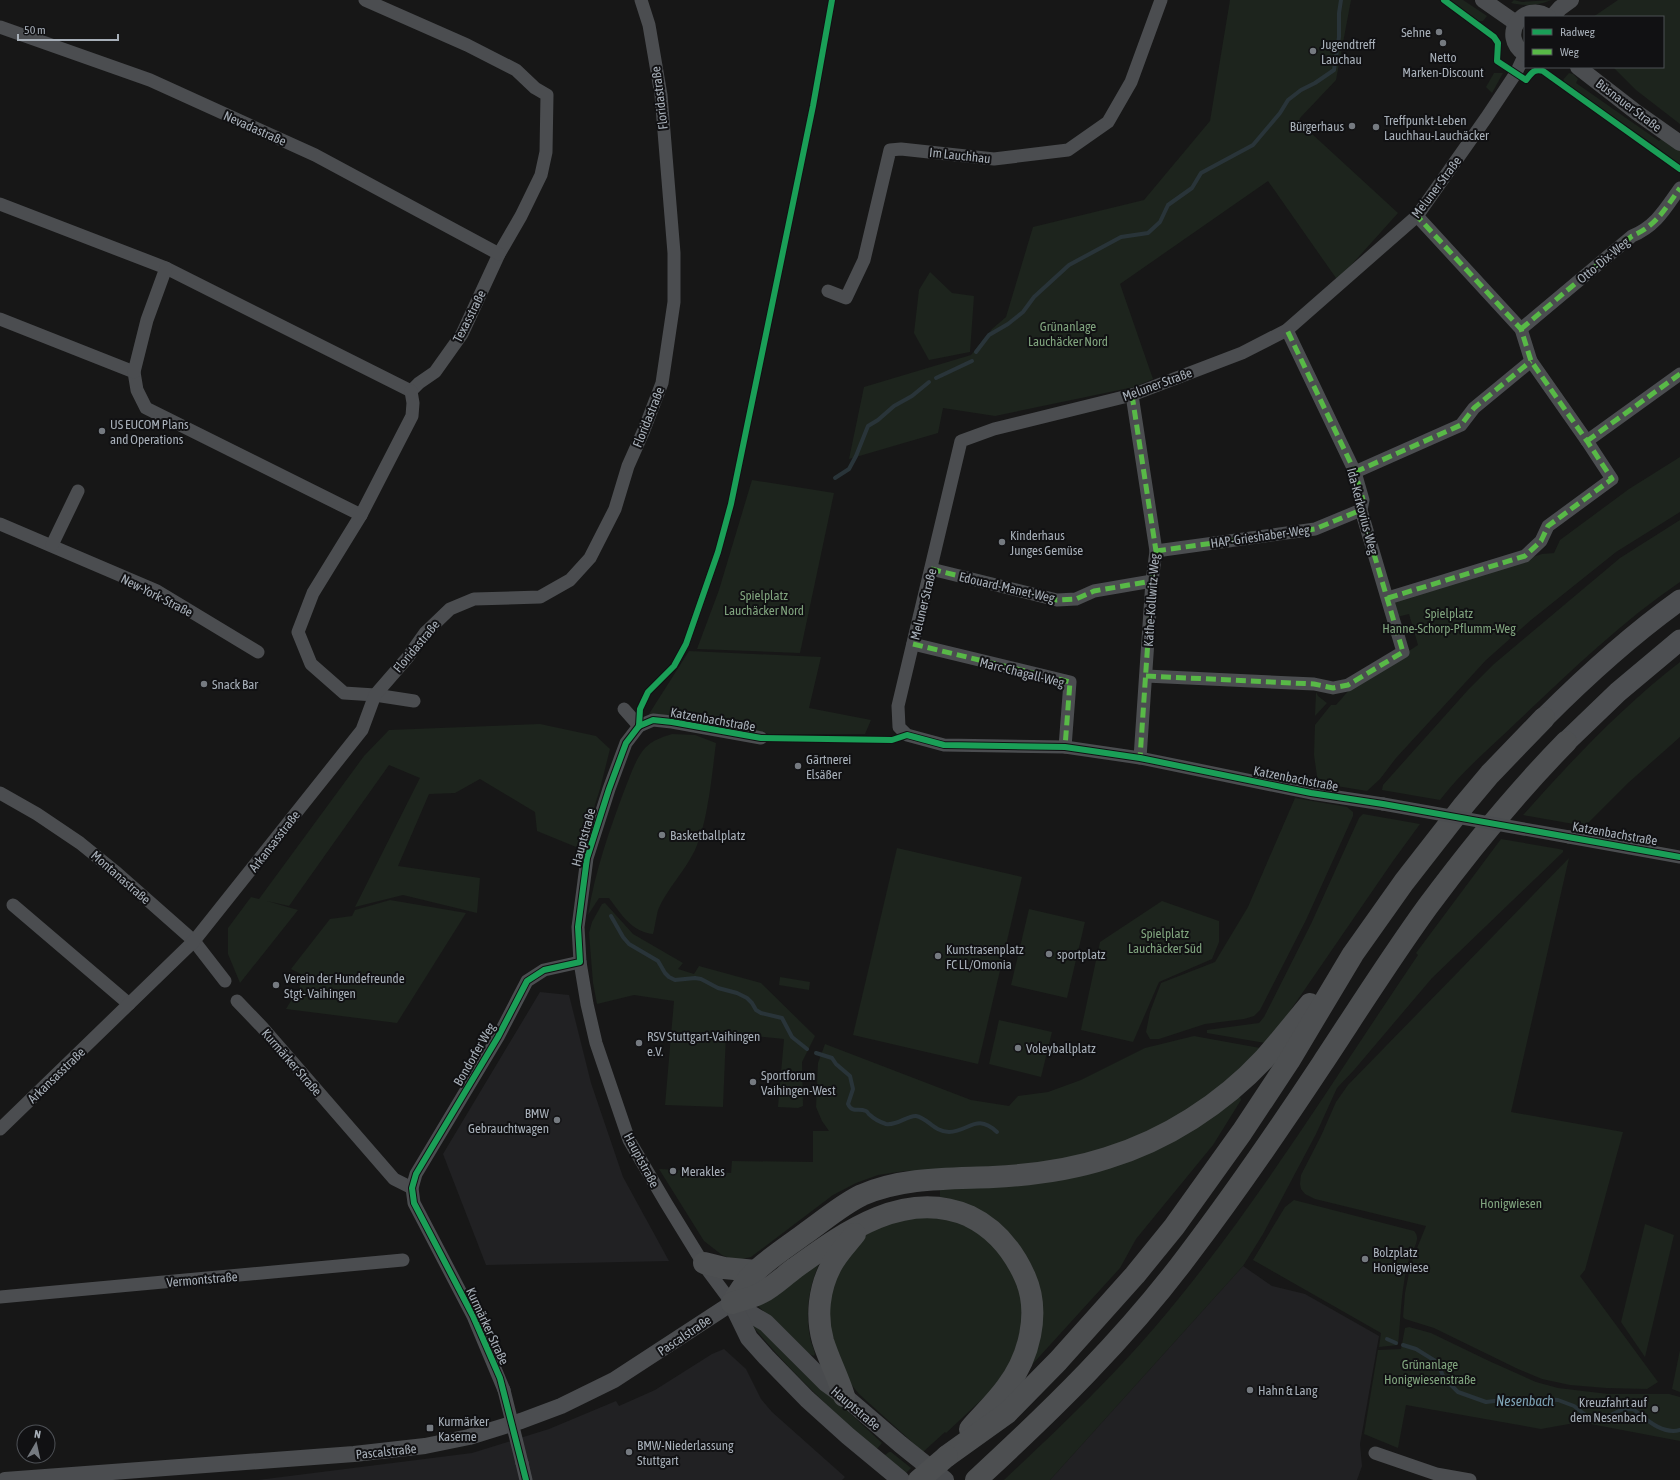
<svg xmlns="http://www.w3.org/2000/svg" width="1680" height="1480" viewBox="0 0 1680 1480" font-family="'Asap Condensed',sans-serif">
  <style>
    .built { fill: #212123 }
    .green { fill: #1d241d }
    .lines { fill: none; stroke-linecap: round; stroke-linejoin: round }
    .stream { stroke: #293439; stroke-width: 4 }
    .minor { stroke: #4b4d50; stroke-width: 13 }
    .tertiary { stroke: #4b4d50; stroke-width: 16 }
    .secondary { stroke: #494b4e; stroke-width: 18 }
    .trunk { stroke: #4d4f52; stroke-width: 21 }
    .motorway { stroke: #4d4f51; stroke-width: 22 }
    .minor-bridge { stroke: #4b4d50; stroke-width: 13 }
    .motorway-bridge { stroke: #4d4f51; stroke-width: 22 }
    .quiet { stroke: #58b947; stroke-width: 5; stroke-dasharray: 10 5; stroke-linecap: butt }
    .cycleway-casing { stroke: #111113; stroke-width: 8 }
    .cycleway { stroke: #1a9f57; stroke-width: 6 }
    .poi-dot { fill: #757a80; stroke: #111113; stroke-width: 1.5 }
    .labels { text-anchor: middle; stroke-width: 4; stroke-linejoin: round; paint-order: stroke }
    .poi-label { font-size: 13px; fill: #a7afb8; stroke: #111113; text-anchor: start }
    .street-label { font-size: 13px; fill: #a7afb8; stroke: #111113 }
    .park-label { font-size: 13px; fill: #80a47e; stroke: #111113 }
    .water-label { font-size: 14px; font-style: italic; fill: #7da2b4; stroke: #111113 }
  </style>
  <rect width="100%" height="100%" fill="#171717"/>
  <!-- built -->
  <g class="built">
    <path d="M540,992L569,995L591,1083L623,1177L669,1261L486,1265L443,1154Z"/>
    <path d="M1243,1266L1272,1286L1305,1294L1379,1336L1360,1444L1362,1466L1357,1480H1050Z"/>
    <path d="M724,1349L746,1369L761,1399L772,1412L845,1477L842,1480H258L472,1453L549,1429L616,1401L619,1406L655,1390L712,1354Z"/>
  </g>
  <!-- green -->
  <g class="green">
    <path d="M1230,0H1351L1336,80L1300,118L1299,122L1398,213L1345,272L1336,278L1268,181L1120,284L1153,379L1134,387L995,416L943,408L938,433L849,459L864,387L971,355L992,329L1006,317L1033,227L1144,200L1210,121Z"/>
    <path d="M1449,0H1463L1487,16L1483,21H1478Z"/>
    <path d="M1514,0L1522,2L1551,0C1539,6 1523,6 1511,3Z"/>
    <path d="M1618,0H1680V124L1636,90L1613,67H1663V17H1593Z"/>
    <path d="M1494,73H1503L1492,93L1486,87Z"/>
    <path d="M1569,73L1573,74L1578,79L1576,83L1659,141L1662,138L1680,151V165L1654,145L1571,88L1563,80Z"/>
    <path d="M930,272L952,293L974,296L970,352L929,360L914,333L919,290Z"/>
    <path d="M1680,457V512L1616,552L1531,620L1486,660L1396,758L1380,779L1367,791L1318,783L1314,755L1315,725L1331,705H1336L1350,689L1418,645L1409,614L1397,617L1394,602L1542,554L1554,553L1560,540L1629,489Z"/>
    <path d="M752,480L834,493L800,653L697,649L719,590Z"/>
    <path d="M1680,520V582C1621,622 1570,672 1519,720C1492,746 1462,771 1440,800L1382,790L1383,785L1468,690L1494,664L1620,558Z"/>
    <path d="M689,651L821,657L809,708L871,720L865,734H769L649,714Z"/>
    <path d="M1680,662V737L1628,783L1585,826L1523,815C1572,760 1622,707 1680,662Z"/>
    <path d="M1316,692L1318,696L1327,703L1315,716Z"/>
    <path d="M540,724L596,736L610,749L600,789L581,849L537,831L535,812L480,779L455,793L429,794L398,866L480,878L477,913L403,895L355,907L420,778L389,765L289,906L267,901L298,910L240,983L228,954V928L251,897L259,899L364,756L389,730Z"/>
    <path d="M672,734L695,735L716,743C712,774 708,822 695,850C685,871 666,890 658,910C656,918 655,926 653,934C632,932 621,914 609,898H599L588,915C595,871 610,828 626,786C631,774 636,758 645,748C653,740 662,737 672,734Z"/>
    <path d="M1295,798L1347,807L1353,812V816L1306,920L1260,1010L1254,1016L1244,1019L1205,1024L1159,1039H1150L1146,1032L1150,1012L1161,983L1215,962L1248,907Z"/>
    <path d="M1363,814L1420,824L1393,861L1281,1024L1265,1043L1207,1033V1030L1259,1023L1264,1017L1311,924L1359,818Z"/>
    <path d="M1501,839L1559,849L1563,850V852L1432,978L1354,1070L1337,1088L1316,1134L1263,1234L1243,1266L1050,1480H1004C1056,1431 1109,1381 1155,1327C1254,1211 1333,1080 1418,955L1416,953Z"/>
    <path d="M897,848L1022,877L978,1064L853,1035Z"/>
    <path d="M1569,858L1511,1112L1623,1132L1585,1270L1580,1276L1658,1382L1647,1389L1606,1388L1570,1385L1542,1379L1518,1369L1434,1328L1405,1319L1403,1317L1405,1293L1411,1263L1426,1226L1315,1199L1305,1194L1301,1189L1300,1184L1301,1175L1321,1136L1336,1102L1348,1085Z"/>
    <path d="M390,900L466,913L397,1023L286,1009L303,981L301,974L291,969L330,919L352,916L355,910Z"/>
    <path d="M1162,901L1219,921V942L1212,959L1159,982L1133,1042L1081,1030L1100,942Z"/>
    <path d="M605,903L633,934L683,963L678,969L694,974L699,966L761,983L815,1036L802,1062L803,1106L798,1108L778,1107L784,1039L726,1033L723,1107L665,1105L674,1001L634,995L597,1004L593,983L589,933L592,922L602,904Z"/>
    <path d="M1029,909L1085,922L1067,998L1011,985Z"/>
    <path d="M780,977L810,982L809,990L779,985Z"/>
    <path d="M999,1020L1052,1032L1041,1077L989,1064Z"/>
    <path d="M1194,1036L1260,1048L1241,1068L1217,1088L1182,1114L1162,1125L1104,1150L1022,1167L905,1171L878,1175L856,1183L833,1195L751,1257L742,1259H731L722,1255L704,1241L659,1169L731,1173L732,1161L813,1162V1131H829L822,1121L816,1107L818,1063L825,1044L971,1100L1009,1106L1018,1096L1048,1092L1081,1080L1145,1048Z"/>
    <path d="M1240,1097L1241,1100L1213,1145L1136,1239L1120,1268L1029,1368L1038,1285L940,1199V1188L1032,1181Z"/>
    <path d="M1294,1200L1414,1231C1422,1239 1412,1250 1409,1259C1401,1287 1401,1316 1398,1345L1379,1347L1381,1333L1253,1260L1285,1207Z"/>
    <path d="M914,1215L962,1222L992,1241L1019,1283L1024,1318L1012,1360L992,1390L946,1433L945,1432L923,1452L859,1394L850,1383L831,1351L829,1286L859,1239L882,1225Z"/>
    <path d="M1645,1224L1674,1235L1645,1357L1621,1322Z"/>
    <path d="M819,1264C809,1287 805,1312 810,1337C811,1344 814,1348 815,1354L814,1356L807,1353L756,1304Z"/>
    <path d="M754,1321L814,1380L882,1443L876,1450C831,1410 789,1370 750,1323Z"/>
    <path d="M1409,1327L1431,1333L1489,1361L1536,1382L1558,1388L1608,1394H1669L1680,1397V1441L1580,1422L1541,1429L1406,1405L1398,1448L1364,1434L1378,1350L1401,1349L1405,1328Z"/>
    <path d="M1680,1350V1392L1672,1389Z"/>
    <path d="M889,1452H891L911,1468L905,1474L885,1455Z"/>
  </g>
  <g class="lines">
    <!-- stream -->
    <g class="stream">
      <path d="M976,352L989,335L1008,324L1023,312L1034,297L1069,265L1121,237L1148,233L1160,222L1168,205L1192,188L1201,173L1253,145L1280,113L1288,100L1301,90L1315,83L1334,70L1339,37V13L1341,0"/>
      <path d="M936,378L972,361"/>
      <path d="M835,478L849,469L856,456L868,426L878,420L894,406L912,396L929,382"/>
      <path d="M611,916L623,937L629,944L658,961L665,973L669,977L675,980L695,978L701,979L718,988L737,993L747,998L752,1003L756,1010L761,1013L782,1018L792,1037L807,1049"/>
      <path d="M816,1053L832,1058L836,1064L850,1076L853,1089L848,1104C852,1113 858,1108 866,1111C868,1112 868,1114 870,1115C874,1119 880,1122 886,1124C897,1126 908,1115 916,1116C928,1118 934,1132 949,1132C970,1131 976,1113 997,1132"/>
      <path d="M1387,1339L1396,1343"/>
      <path d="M1403,1345L1416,1349L1437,1362L1444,1378L1458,1392L1486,1402L1512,1399L1525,1402L1541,1399L1558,1400L1574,1406L1588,1417L1603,1419L1621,1410L1633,1409C1646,1419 1662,1435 1680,1430"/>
    </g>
    <!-- minor -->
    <g class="minor">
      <path d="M365,0L467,45L516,70L535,88L547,95L546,152L541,175L521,216L499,254L462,334L435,372L419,383L411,391"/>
      <path d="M0,27L150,80L315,155L499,254"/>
      <path d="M0,204L166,268L411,391"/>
      <path d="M828,291L846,298L864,260L890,150L901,149L994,159L1068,150L1108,122L1131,82L1161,0"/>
      <path d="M0,319L134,372L137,390L146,408L361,515"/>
      <path d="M1521,329L1632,236C1656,226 1665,209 1680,188"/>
      <path d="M134,372L147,320L166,268"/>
      <path d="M411,391L413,403L412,416L361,515L313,593L298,632L311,664L344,693L375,695L414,701"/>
      <path d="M1132,395L1156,551L1152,581L1140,758"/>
      <path d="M1587,441L1680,374"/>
      <path d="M1355,472L1461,425L1474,408L1531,361"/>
      <path d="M0,524L157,591L258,652"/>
      <path d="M52,545L78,491"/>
      <path d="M1156,551L1315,529L1361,510"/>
      <path d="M931,569L1057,600L1076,599L1094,591L1152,581"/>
      <path d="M1388,598L1525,556L1541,541L1548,526L1612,479L1587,441L1531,361L1521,329L1417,216"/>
      <path d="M913,644L1070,682L1065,747"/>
      <path d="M1146,676L1314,684L1333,688L1348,685L1403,652L1361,510L1363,500L1355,472L1287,330"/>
      <path d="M624,709L639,726"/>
      <path d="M639,726L626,743L609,789L587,858L578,927L580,962L587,1004L596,1043L629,1140L666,1203L706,1268L732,1303"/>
      <path d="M639,726L653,720L672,722L761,738"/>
      <path d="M0,793L37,814L80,843L117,873L194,941L225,981"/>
      <path d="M1383,804L1311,793L1140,758L1065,747L944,745L907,735L899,727L898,706L961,441L994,429L1132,395L1242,353L1287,330L1417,216L1486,118L1516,73L1525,54"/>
      <path d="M1569,837L1680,857"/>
      <path d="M13,905L129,1004"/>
      <path d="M237,1001L262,1027L394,1179L412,1188"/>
      <path d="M0,1129L194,941L362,730L375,695L408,657L425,633L450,609L474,599L540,597L570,580L590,558L615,509L628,466L644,430L662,383L674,302V253L661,95L649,25L641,0"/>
      <path d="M0,1297L403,1260"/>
      <path d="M504,1390L473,1316L414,1203L412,1188L416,1174L498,1037L527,981L544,970L580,962"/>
      <path d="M1375,1453L1436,1474L1470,1480"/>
      <path d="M522,1463L526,1480"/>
    </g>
    <!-- tertiary -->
    <g class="tertiary">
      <path d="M1483,0L1516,23"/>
      <path d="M1552,17L1560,8L1571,0"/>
      <path d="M1525,54C1497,35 1525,0 1548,17"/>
      <path d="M1578,67L1636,112L1680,143"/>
      <path d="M5,1480L354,1454L425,1446L469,1437L521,1421L561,1406L614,1380L732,1303"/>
    </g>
    <!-- secondary -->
    <g class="secondary">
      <path d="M732,1303L766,1323L826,1383L844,1396L900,1444L945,1480"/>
      <path d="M732,1303L749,1338L766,1357L807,1399L848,1436L901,1480"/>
    </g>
    <!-- trunk -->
    <g class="trunk">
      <path d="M1544,718C1586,676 1631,635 1680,600"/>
      <path d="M1566,742L1618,692L1680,640"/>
    </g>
    <!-- motorway -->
    <g class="motorway">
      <path d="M704,1263L724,1268L756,1271"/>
      <path d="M732,1303C738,1294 743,1285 750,1277C762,1263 787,1247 803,1235C822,1222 841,1205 862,1195C904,1177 949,1179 993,1177C1032,1175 1070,1170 1107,1158C1166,1140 1222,1104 1264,1059C1280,1041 1295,1022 1310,1004"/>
      <path d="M732,1303C741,1300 752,1298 761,1293C773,1287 784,1276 795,1268C845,1232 905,1188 969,1216C996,1229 1013,1250 1025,1277C1041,1313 1029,1358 1006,1388C995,1403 981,1416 970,1429"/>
      <path d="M844,1396C838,1377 829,1360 823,1341C816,1316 819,1289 831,1266C837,1254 847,1244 855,1234"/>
      <path d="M947,1456L1007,1413L1058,1361L1135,1275L1174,1227L1242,1132L1289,1061L1353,954L1404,882L1464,805L1490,774L1544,718"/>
      <path d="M976,1480C1052,1410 1126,1338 1188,1255C1235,1193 1279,1129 1322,1064C1357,1011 1391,957 1428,906C1471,848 1516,793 1566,742"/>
    </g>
    <!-- minor-bridge -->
    <g class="minor-bridge">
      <path d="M1383,804L1569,837"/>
      <path d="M504,1390L522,1463"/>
    </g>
    <!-- motorway-bridge -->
    <path class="motorway-bridge" d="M919,1480L947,1456"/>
    <!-- quiet -->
    <g class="quiet">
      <path d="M1521,329L1632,236C1656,226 1665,209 1680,188"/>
      <path d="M1132,395L1156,551L1152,581L1140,758"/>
      <path d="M1587,441L1680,374"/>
      <path d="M1355,472L1461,425L1474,408L1531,361"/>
      <path d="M1156,551L1315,529L1361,510"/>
      <path d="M931,569L1057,600L1076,599L1094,591L1152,581"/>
      <path d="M1388,598L1525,556L1541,541L1548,526L1612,479L1587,441L1531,361L1521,329L1417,216"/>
      <path d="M913,644L1070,682L1065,747"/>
      <path d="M1146,676L1314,684L1333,688L1348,685L1403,652L1361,510L1363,500L1355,472L1287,330"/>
    </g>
    <!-- cycleway casing -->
    <g class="cycleway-casing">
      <g id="cycleway">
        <path d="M1444,0L1494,37L1498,43L1497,61L1526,80C1531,74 1534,68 1543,71L1680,169"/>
        <path d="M639,726L653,720L672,722L761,738L892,740L907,735L944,745L1065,747L1140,758L1311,793L1383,804L1680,857"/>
        <path d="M639,726L640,709L648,692L674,666L686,644L718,552L731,504L813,106L832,0"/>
        <path d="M526,1480L500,1378L473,1316L414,1203L412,1188L416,1174L498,1037L527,981L544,970L580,962L578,927L587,858L609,789L626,743L639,726"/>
      </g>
    </g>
    <!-- cycleway -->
    <use href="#cycleway" class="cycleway"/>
  </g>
  <!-- markers -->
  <g class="poi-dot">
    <circle cx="1439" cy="32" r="4"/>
    <circle cx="1443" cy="43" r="4"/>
    <circle cx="1313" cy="51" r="4"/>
    <circle cx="1352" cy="126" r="4"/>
    <circle cx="1376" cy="127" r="4"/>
    <circle cx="102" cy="431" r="4"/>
    <circle cx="1002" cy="542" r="4"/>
    <circle cx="204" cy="684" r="4"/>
    <circle cx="798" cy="766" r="4"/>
    <circle cx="662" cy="835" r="4"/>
    <circle cx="1049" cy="954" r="4"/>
    <circle cx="938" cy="956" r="4"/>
    <circle cx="276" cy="985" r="4"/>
    <circle cx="639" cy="1043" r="4"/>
    <circle cx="1018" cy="1048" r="4"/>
    <circle cx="753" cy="1082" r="4"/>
    <circle cx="557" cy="1120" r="4"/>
    <circle cx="673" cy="1171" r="4"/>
    <circle cx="1365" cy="1259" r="4"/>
    <circle cx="1250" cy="1390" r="4"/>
    <circle cx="1655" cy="1409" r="4"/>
    <rect x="426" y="1424" width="8" height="8" rx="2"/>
    <circle cx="629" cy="1452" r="4"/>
  </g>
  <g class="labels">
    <!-- poi labels -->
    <g class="poi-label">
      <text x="1431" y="37" text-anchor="end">Sehne</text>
      <text x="1321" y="49">Jugendtreff<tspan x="1321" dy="15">Lauchau</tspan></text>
      <text x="1443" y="62" text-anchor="middle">Netto<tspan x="1443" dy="15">Marken-Discount</tspan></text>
      <text x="1384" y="125">Treffpunkt-Leben<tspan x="1384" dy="15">Lauchhau-Lauchäcker</tspan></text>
      <text x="1344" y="131" text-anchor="end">Bürgerhaus</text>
      <text x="110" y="429">US EUCOM Plans<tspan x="110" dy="15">and Operations</tspan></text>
      <text x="1010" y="540">Kinderhaus<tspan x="1010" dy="15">Junges Gemüse</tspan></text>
      <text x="212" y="689">Snack Bar</text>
      <text x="806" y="764">Gärtnerei<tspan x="806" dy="15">Elsäßer</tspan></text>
      <text x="670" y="840">Basketballplatz</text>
      <text x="946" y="954">Kunstrasenplatz<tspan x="946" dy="15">FC LL/Omonia</tspan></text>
      <text x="1057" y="959">sportplatz</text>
      <text x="284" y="983">Verein der Hundefreunde<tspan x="284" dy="15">Stgt- Vaihingen</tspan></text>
      <text x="647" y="1041">RSV Stuttgart-Vaihingen<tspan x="647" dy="15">e.V.</tspan></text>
      <text x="1026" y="1053">Voleyballplatz</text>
      <text x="761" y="1080">Sportforum<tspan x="761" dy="15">Vaihingen-West</tspan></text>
      <text x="549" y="1118" text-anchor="end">BMW<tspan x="549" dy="15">Gebrauchtwagen</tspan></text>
      <text x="681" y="1176">Merakles</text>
      <text x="1373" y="1257">Bolzplatz<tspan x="1373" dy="15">Honigwiese</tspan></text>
      <text x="1258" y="1395">Hahn &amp; Lang</text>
      <text x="1647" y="1407" text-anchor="end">Kreuzfahrt auf<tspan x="1647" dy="15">dem Nesenbach</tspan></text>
      <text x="438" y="1426">Kurmärker<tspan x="438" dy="15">Kaserne</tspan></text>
      <text x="637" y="1450">BMW-Niederlassung<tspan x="637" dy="15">Stuttgart</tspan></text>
    </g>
    <!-- street labels -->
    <g class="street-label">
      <text transform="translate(659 98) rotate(-97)" y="5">Floridastraße</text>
      <text transform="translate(1629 105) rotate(37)" y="5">Büsnauer Straße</text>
      <text transform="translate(255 128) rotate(24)" y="5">Nevadastraße</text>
      <text transform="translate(960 155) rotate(6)" y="5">Im Lauchhau</text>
      <text transform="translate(1436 187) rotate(-53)" y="5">Meluner Straße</text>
      <text transform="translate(1603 260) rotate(-40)" y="5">Otto-Dix-Weg</text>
      <text transform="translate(469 316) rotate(-63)" y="5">Texasstraße</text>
      <text transform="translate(1157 384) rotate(-20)" y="5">Meluner Straße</text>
      <text transform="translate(648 417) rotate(-68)" y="5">Floridastraße</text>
      <text transform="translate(1363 511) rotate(75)" y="5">Ida-Kerkovius-Weg</text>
      <text transform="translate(1260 536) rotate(-8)" y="5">HAP-Grieshaber-Weg</text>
      <text transform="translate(1007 587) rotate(13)" y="5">Edouard-Manet-Weg</text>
      <text transform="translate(157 595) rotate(27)" y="5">New-York-Straße</text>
      <text transform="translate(1151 600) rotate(-86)" y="5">Käthe-Kollwitz-Weg</text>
      <text transform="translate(923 604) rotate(-76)" y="5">Meluner Straße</text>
      <text transform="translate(416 646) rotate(-50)" y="5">Floridastraße</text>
      <text transform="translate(1022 672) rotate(14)" y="5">Marc-Chagall-Weg</text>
      <text transform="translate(713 719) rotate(10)" y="5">Katzenbachstraße</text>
      <text transform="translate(1296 778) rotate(11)" y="5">Katzenbachstraße</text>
      <text transform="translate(1615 833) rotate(10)" y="5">Katzenbachstraße</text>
      <text transform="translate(583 837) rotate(-75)" y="5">Hauptstraße</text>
      <text transform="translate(274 841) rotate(-52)" y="5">Arkansasstraße</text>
      <text transform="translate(121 877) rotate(41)" y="5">Montanastraße</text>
      <text transform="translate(474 1054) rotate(-60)" y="5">Bondorfer Weg</text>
      <text transform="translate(292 1062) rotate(49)" y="5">Kurmärker Straße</text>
      <text transform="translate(56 1075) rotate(-44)" y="5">Arkansasstraße</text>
      <text transform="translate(642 1160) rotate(62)" y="5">Hauptstraße</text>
      <text transform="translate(202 1279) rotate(-5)" y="5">Vermontstraße</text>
      <text transform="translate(488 1326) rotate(65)" y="5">Kurmärker Straße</text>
      <text transform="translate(684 1335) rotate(-34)" y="5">Pascalstraße</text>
      <text transform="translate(856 1408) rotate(40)" y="5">Hauptstraße</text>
      <text transform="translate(386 1451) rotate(-6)" y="5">Pascalstraße</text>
    </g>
    <!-- park labels -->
    <g class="park-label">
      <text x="1068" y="331">Grünanlage<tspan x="1068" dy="15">Lauchäcker Nord</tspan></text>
      <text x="764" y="600">Spielplatz<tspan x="764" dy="15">Lauchäcker Nord</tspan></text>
      <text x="1449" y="618">Spielplatz<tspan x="1449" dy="15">Hanne-Schorp-Pflumm-Weg</tspan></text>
      <text x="1165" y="938">Spielplatz<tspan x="1165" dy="15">Lauchäcker Süd</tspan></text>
      <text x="1511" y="1208">Honigwiesen</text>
      <text x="1430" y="1369">Grünanlage<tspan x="1430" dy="15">Honigwiesenstraße</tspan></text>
    </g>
    <!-- water labels -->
    <g class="water-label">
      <text x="1525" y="1406">Nesenbach</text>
    </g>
  </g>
  <!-- legend -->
  <rect x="1524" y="16" width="140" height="52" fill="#111113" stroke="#4d5055"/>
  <rect x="1532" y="29" width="20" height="6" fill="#1a9f57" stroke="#4d5055"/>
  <text x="1560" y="36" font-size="12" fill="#a7afb8">Radweg</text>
  <rect x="1532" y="49" width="20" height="6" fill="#58b947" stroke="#4d5055"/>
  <text x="1560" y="56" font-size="12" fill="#a7afb8">Weg</text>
  <!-- north arrow -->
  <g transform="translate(36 1444) rotate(9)"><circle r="19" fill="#111113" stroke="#4d5055"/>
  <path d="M0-3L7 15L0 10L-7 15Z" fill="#757a80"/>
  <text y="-6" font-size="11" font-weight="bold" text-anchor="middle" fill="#a7afb8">N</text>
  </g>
  <!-- scale -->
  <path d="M18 34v6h100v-6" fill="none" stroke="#a7afb8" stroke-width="2"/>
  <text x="24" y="34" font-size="12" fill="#a7afb8" stroke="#111113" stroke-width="3" paint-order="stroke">50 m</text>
</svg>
